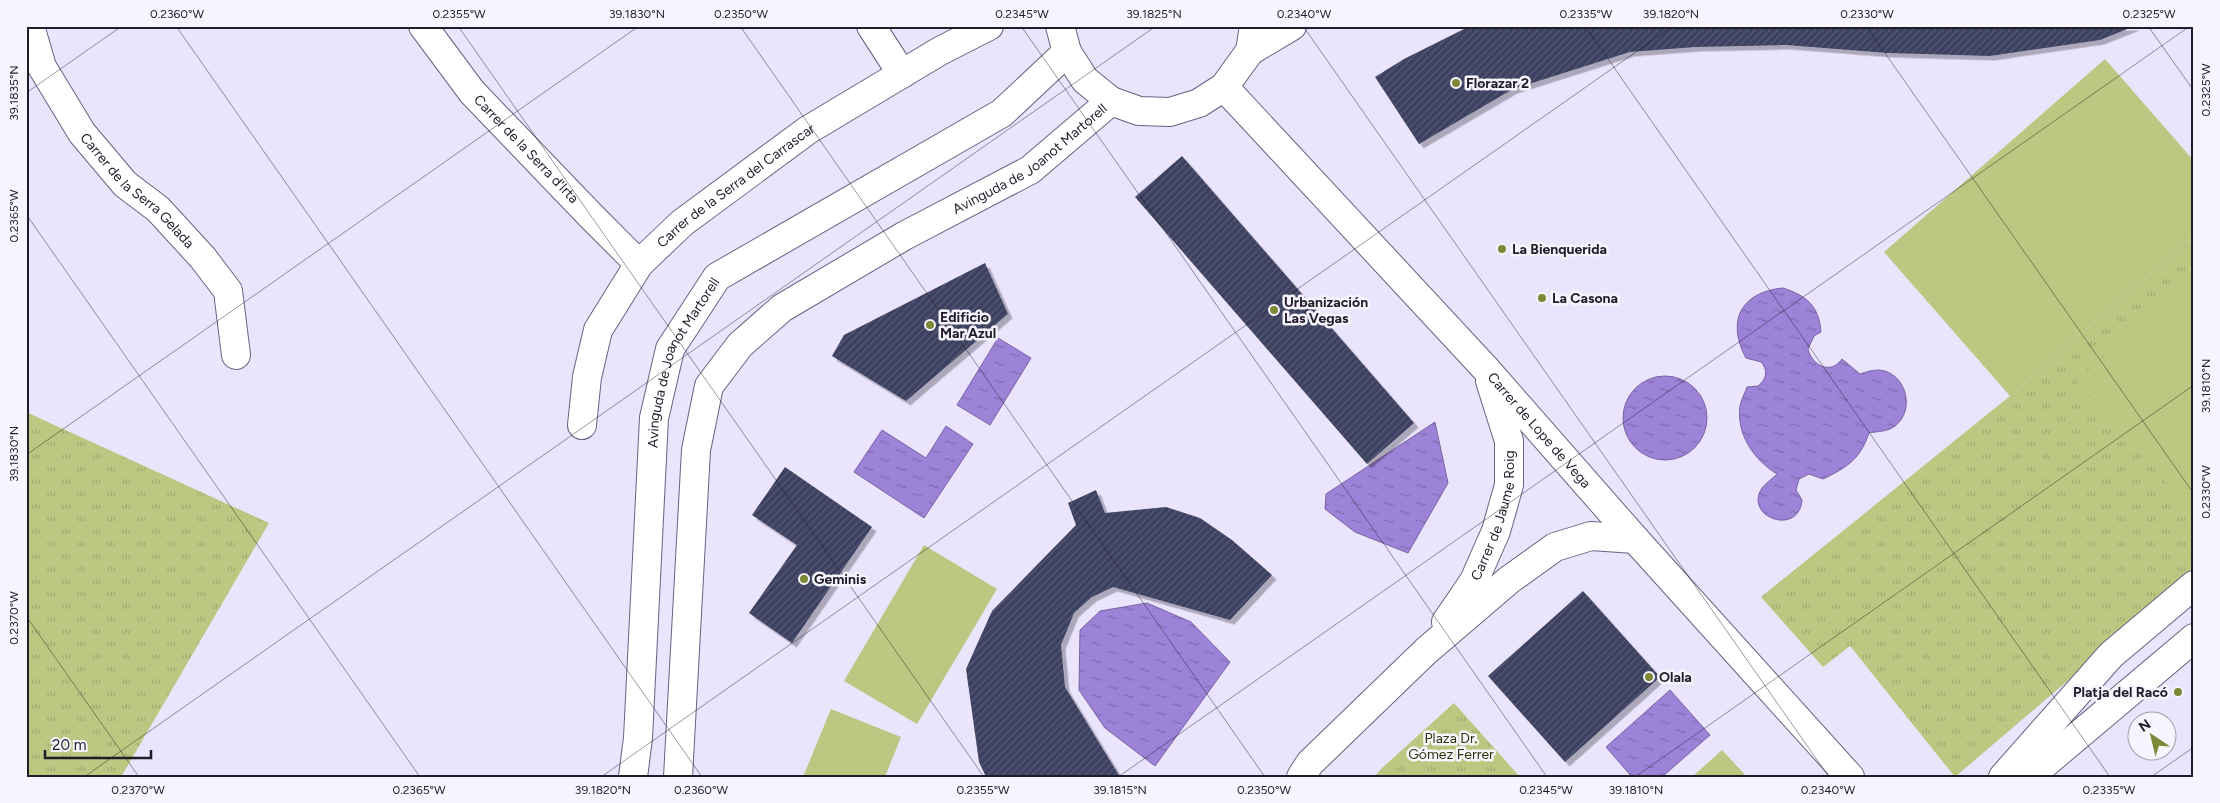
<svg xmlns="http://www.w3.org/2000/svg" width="2220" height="803" viewBox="0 0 2220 803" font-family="Figtree,sans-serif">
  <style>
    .grass { fill: url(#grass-tufts) }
    .pitch { fill: #bcc881 }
    .water { fill: url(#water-ripples); stroke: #7864a4 }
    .building { fill: url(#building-hatch); filter: url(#shadow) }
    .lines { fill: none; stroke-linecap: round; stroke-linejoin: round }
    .minor-casing { stroke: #6a6183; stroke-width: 30 }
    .minor { stroke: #fff; stroke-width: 28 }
    .ticks { fill: none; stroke: #201c2a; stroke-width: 1; stroke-opacity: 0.45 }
    .poi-dot { fill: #7c8836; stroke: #f6f4fc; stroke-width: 2 }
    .labels { text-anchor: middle; stroke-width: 5; stroke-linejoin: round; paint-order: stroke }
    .poi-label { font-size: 14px; font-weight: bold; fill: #201c2a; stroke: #f6f4fc; text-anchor: start }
    .street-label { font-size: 14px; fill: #201c2a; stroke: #f6f4fc }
    .park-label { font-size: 14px; fill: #2e3309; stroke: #f6f4fc }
    .neatline { fill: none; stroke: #201c2a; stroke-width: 2 }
    .ticks-label { font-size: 12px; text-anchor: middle; fill: #201c2a }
  </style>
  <defs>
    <pattern id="grass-tufts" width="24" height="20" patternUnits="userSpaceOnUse" patternTransform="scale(1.25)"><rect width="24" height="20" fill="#bcc881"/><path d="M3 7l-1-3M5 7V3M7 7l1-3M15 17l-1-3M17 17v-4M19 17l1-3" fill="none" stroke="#a1ab70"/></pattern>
    <pattern id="water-ripples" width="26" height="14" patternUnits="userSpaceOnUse" patternTransform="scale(1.25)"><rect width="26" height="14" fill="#9d83d8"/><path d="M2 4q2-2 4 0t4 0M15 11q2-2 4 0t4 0" fill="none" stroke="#806aaf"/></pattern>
    <pattern id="building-hatch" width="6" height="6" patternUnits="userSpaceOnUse" patternTransform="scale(1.25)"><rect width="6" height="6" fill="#3c4160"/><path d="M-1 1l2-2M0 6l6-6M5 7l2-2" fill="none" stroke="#565973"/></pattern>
    <filter id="shadow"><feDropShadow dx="4.5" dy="4.5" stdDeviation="0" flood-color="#0004"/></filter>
  </defs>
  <rect width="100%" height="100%" fill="#eae4fc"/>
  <!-- grass -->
  <g class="grass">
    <path d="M2194,236V573L1955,777L1850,646L1823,667L1761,597L2010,396Z"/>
    <path d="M26,412L269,523L121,777H26Z"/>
    <path d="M1454,703L1520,777H1374L1382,768Z"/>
  </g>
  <!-- pitch -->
  <g class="pitch">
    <path d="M2105,59L2194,161V236L2010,396L1884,252Z"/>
    <path d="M2190,279L2194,283V513L2076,381Z"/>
    <path d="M924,545L997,589L917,724L844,681Z"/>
    <path d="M831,709L901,737L885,777H803Z"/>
    <path d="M1722,750L1747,777H1692Z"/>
  </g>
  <!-- water -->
  <g class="water">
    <path d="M1783,288C1807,296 1819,306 1821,332L1814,336L1808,349C1812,366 1831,375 1842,359L1860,374C1866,372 1872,370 1879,370C1906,372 1916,410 1895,426C1887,432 1879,431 1869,433C1860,459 1848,467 1823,479L1809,474L1799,479L1796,490L1802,500C1799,537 1743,517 1762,488C1766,483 1772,479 1777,474C1754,460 1736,434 1740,406C1741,400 1745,393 1747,387L1758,386C1767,379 1768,370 1761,362L1746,358C1726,321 1741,292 1783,288Z"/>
    <path d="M998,338L1031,358L990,425L957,405Z"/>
    <circle cx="1665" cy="418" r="42"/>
    <path d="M1435,422L1448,483L1408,553L1355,532L1325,509L1326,494Z"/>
    <path d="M946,426L973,444L924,518L854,472L882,430L926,458Z"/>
    <path d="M1147,603L1191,622L1230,662L1155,766L1105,728L1079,690L1080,630L1100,611Z"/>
    <path d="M1670,690L1710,735L1662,777H1632L1606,747Z"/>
  </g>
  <!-- building -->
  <g class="building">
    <path d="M1470,26H2135L2100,40L1990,56L1887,53L1786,45L1696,47L1630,52L1513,89L1419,144L1375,77L1404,59Z"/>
    <path d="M1182,156L1414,423L1367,464L1135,197Z"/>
    <path d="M985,263L1008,314L906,401L832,356L844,335Z"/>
    <path d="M785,467L872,527L792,643L749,613L797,545L752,515Z"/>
    <path d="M1096,490L1105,513L1166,507L1200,518L1232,540L1272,575L1230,620L1113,587L1092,597L1074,613L1061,645L1065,687L1120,777H986L979,762L966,669L992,611L1076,525L1068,503Z"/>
    <path d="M1583,591L1660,677L1565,762L1488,676Z"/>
  </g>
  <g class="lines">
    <!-- minor casing -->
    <g class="minor-casing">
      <g id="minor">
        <path id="s1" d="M30,26L42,67L82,133L125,184L158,209L203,258L228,291L236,355"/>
        <path id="s2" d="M423,26L472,92L591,216L639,264"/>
        <path d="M871,26L902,74"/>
        <path d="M1060,26L1067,52L1085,80L1111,101L1139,111L1170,112L1199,103L1224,87L1250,51L1254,26"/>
        <path d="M1250,51L1292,26"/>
        <path id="s3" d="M1224,87L1485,368L1635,539L1850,777"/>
        <path id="s4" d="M582,425L587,377L598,330L639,264L682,223L808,130L940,51L989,26"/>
        <path id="s5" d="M1446,622L1474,581L1496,531L1509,485V441L1490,381"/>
        <path id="s6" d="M633,777L638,738L654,418L670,349L717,277L1002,113L1067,52"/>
        <path id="s7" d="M678,777L696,450L709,386L740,345L782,308L904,236L1030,170L1111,101"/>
        <path d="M1301,777L1310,763L1426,651L1509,580L1555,547L1591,536L1635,539"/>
        <path d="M2003,777L2111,655L2194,585"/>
        <path d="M2029,777L2194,638"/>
      </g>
    </g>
    <!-- minor -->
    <use href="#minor" class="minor"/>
  </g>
  <!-- ticks -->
  <path class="ticks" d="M176,26L702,777M458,26L984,777M740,26L1265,777M1021,26L1547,777M1303,26L1829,777M1585,26L2110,777M1866,26L2194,494M2148,26L2194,91M26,93L122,26M26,214L420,777M26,455L639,26M26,616L139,777M84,777L1156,26M601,777L1673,26M1118,777L2190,26M1635,777L2194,385M2151,777L2194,747"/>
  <!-- markers -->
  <g class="poi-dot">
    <circle cx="1456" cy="83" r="5"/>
    <circle cx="1502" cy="249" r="5"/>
    <circle cx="1542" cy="298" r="5"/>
    <circle cx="1274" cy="310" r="5"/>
    <circle cx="930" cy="325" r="5"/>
    <circle cx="804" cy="579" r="5"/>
    <circle cx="1649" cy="677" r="5"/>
    <circle cx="2178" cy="692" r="5"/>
  </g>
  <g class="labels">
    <!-- poi labels -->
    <g class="poi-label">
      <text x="1466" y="88">Florazar 2</text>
      <text x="1512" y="254">La Bienquerida</text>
      <text x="1552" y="303">La Casona</text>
      <text x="1284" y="307">Urbanización<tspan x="1284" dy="16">Las Vegas</tspan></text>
      <text x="940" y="322">Edificio<tspan x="940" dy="16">Mar Azul</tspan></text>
      <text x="814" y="584">Geminis</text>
      <text x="1659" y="682">Olala</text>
      <text x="2168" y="697" text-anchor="end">Platja del Racó</text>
    </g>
    <!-- street labels -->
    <g class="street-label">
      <text dy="5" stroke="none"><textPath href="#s2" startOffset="161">Carrer de la Serra d'Irta</textPath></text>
      <text dy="5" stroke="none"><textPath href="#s7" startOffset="790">Avinguda de Joanot Martorell</textPath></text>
      <text dy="5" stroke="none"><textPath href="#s4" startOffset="299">Carrer de la Serra del Carrascar</textPath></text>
      <text dy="5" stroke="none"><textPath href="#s1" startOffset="200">Carrer de la Serra Gelada</textPath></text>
      <text dy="5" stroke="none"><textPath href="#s6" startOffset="422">Avinguda de Joanot Martorell</textPath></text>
      <text dy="5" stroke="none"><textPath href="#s3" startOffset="466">Carrer de Lope de Vega</textPath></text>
      <text dy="5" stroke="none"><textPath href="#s5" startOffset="119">Carrer de Jaume Roig</textPath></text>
    </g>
    <!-- park labels -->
    <g class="park-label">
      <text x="1451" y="743">Plaza Dr.<tspan x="1451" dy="16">Gómez Ferrer</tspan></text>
    </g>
  </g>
  <!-- border -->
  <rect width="2220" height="803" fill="none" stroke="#f6f4fc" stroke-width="55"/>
  <!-- north arrow -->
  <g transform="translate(2152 736) rotate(325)"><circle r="24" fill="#f6f4fc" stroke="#a09ea8"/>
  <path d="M0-4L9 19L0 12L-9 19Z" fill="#7c8836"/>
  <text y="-8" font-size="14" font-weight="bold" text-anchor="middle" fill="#201c2a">N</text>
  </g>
  <!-- scale -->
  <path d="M45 750v8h106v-8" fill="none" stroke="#201c2a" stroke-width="2.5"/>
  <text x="52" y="750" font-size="15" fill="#201c2a" stroke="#f6f4fc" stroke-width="4" paint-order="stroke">20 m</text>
  <rect x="28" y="28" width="2164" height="748" class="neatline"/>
  <g class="ticks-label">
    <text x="177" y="18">0.2360°W</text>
    <text x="459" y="18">0.2355°W</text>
    <text x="637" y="18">39.1830°N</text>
    <text x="741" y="18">0.2350°W</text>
    <text x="1022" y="18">0.2345°W</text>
    <text x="1154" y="18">39.1825°N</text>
    <text x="1304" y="18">0.2340°W</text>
    <text x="1586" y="18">0.2335°W</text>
    <text x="1671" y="18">39.1820°N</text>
    <text x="1867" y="18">0.2330°W</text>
    <text x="2149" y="18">0.2325°W</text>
    <text transform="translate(2206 90) rotate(-90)" y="4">0.2325°W</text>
    <text transform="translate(14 93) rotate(-90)" y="4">39.1835°N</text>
    <text transform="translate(14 216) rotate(-90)" y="4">0.2365°W</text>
    <text transform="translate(2206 386) rotate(-90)" y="4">39.1810°N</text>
    <text transform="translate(14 454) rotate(-90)" y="4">39.1830°N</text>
    <text transform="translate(2206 492) rotate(-90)" y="4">0.2330°W</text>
    <text transform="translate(14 618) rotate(-90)" y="4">0.2370°W</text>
    <text x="138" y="794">0.2370°W</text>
    <text x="419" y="794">0.2365°W</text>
    <text x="603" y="794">39.1820°N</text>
    <text x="701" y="794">0.2360°W</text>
    <text x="983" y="794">0.2355°W</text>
    <text x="1120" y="794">39.1815°N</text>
    <text x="1264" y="794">0.2350°W</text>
    <text x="1546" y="794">0.2345°W</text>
    <text x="1636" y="794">39.1810°N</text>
    <text x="1828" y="794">0.2340°W</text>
    <text x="2109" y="794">0.2335°W</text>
  </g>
</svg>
